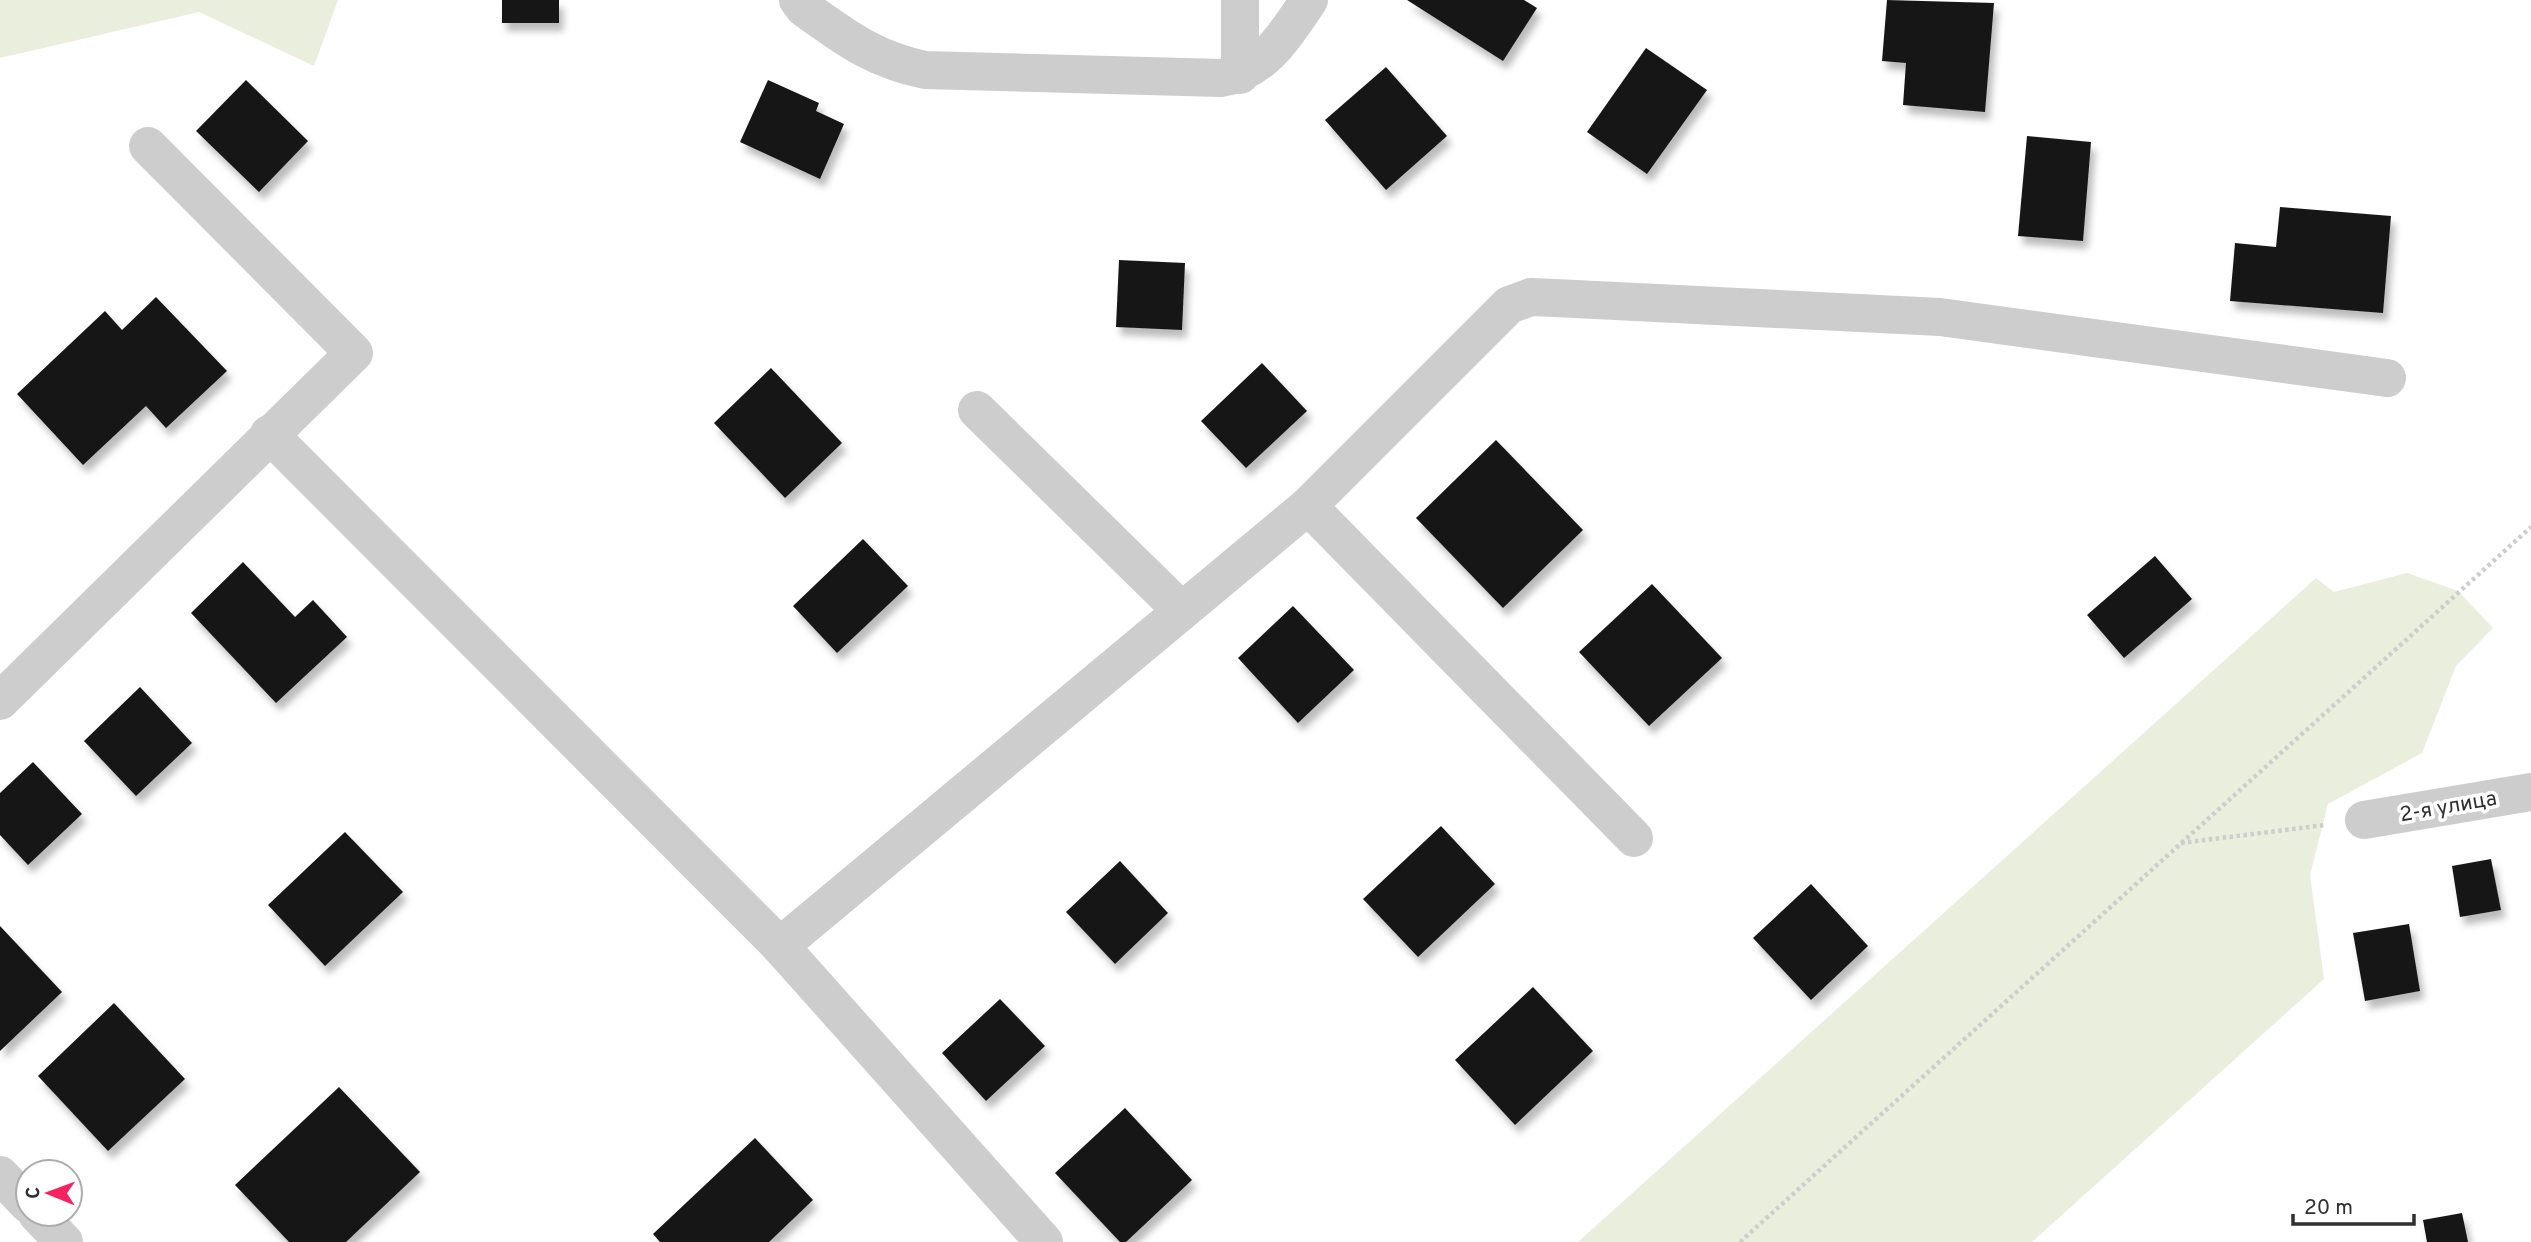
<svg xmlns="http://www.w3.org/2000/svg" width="2531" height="1242" viewBox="0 0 2531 1242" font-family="Overpass,sans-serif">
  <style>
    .green { fill: #eaeedd }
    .building { fill: #171717; filter: url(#shadow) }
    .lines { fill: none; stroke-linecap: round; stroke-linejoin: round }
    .path { stroke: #cdcdcd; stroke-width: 4.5; stroke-dasharray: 3.5 3.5; stroke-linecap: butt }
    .minor { stroke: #cdcdcd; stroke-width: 38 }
    .labels { text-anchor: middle; stroke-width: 7; stroke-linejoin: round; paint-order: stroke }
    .street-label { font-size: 21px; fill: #303030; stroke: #fff }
  </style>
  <defs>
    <filter id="shadow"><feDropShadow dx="4.5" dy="8" stdDeviation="3.5" flood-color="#0004"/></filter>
  </defs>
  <rect width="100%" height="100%" fill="#fff"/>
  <!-- green -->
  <g class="green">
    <path d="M0,0H338L314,66L199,12L0,58Z"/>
    <path d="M2407,573L2458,591L2493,628L2456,666L2422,753L2328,804L2310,875L2324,979L2032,1242H1578L2316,578L2334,592Z"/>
  </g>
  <!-- building -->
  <g class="building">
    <rect x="502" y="0" width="57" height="23"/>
    <path d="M1407,0H1524L1537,8L1503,61Z"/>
    <path d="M1887,0L1994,3L1985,112L1903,105L1906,63L1882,61Z"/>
    <path d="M1646,48L1707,90L1647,174L1587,132Z"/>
    <path d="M1386,67L1447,136L1386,190L1325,120Z"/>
    <path d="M246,80L308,141L259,192L196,131Z"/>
    <path d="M768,80L819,103L816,111L844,124L820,179L740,142Z"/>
    <path d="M2027,136L2091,142L2083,241L2018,236Z"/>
    <path d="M2280,207L2391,216L2383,313L2230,301L2235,243L2276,247Z"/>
    <path d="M1119,260L1185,263L1182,330L1116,327Z"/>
    <path d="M156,297L227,371L166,428L146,406L83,465L17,394L105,311L122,330Z"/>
    <path d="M1262,363L1307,411L1246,468L1201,421Z"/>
    <path d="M771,368L842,443L785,498L714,423Z"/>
    <path d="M1496,440L1583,530L1503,608L1416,518Z"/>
    <path d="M863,539L908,586L837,653L793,606Z"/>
    <path d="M2155,556L2192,599L2124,658L2087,615Z"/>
    <path d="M243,562L295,617L313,600L347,637L276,703L191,613Z"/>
    <path d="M1652,584L1722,658L1649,726L1579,652Z"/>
    <path d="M1293,606L1354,670L1298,723L1238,658Z"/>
    <path d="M140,687L192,743L136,796L84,741Z"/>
    <path d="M33,762L82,814L28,865L0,835V793Z"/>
    <path d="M1441,826L1495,884L1418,957L1363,899Z"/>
    <path d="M345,832L403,892L325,966L268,905Z"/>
    <path d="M2491,859L2501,910L2460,917L2452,866Z"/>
    <path d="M1120,861L1168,913L1115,964L1066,912Z"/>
    <path d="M1811,884L1868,946L1811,1000L1753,938Z"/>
    <path d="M2409,924L2420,991L2365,1001L2353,933Z"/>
    <path d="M0,926L62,992L0,1051Z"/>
    <path d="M1533,987L1593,1051L1515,1125L1455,1060Z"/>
    <path d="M1000,999L1045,1046L986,1101L942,1053Z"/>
    <path d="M114,1003L185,1079L108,1151L38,1076Z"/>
    <path d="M339,1087L420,1172L346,1242H289L235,1185Z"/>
    <path d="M1125,1108L1192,1180L1126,1242H1120L1055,1173Z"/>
    <path d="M755,1138L813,1200L769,1242H660L653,1234Z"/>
    <path d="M2462,1213L2468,1242H2427L2423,1220Z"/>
  </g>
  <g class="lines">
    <!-- path -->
    <g class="path">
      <path d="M2181,843L2325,825"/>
      <path d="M1740,1242L2531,527"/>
    </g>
    <!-- minor -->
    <g class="minor">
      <path d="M798,0L804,8C846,38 873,59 925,70L1221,78C1265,71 1286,34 1309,0"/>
      <path d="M1240,75V0"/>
      <path d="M977,410L1182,611"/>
      <path d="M269,434L780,946L1044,1242"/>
      <path d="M1308,506L1634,838"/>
      <path d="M0,701L354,353L148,146"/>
      <path d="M2364,820L2531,792"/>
      <path d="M780,946L1308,506L1509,305L1531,297L1555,298L1940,317L2387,378"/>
      <path d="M0,1175L28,1204"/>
      <path d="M37,1214L64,1242"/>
    </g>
  </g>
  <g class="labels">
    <!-- street labels -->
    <g class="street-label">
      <text transform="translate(2448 806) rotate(-10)" y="7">2-я улица</text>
    </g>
  </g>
  <!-- north arrow -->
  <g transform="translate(49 1193) rotate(271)"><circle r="33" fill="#ffffff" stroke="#acacac" stroke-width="2"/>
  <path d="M0-5L12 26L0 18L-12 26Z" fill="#f62361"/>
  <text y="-10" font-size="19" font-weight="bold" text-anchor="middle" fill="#303030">С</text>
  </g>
  <!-- scale -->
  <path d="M2293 1214v10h121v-10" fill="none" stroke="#303030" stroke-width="3.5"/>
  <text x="2304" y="1214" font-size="21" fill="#303030" stroke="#ffffff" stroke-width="5" paint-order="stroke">20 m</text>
</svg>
